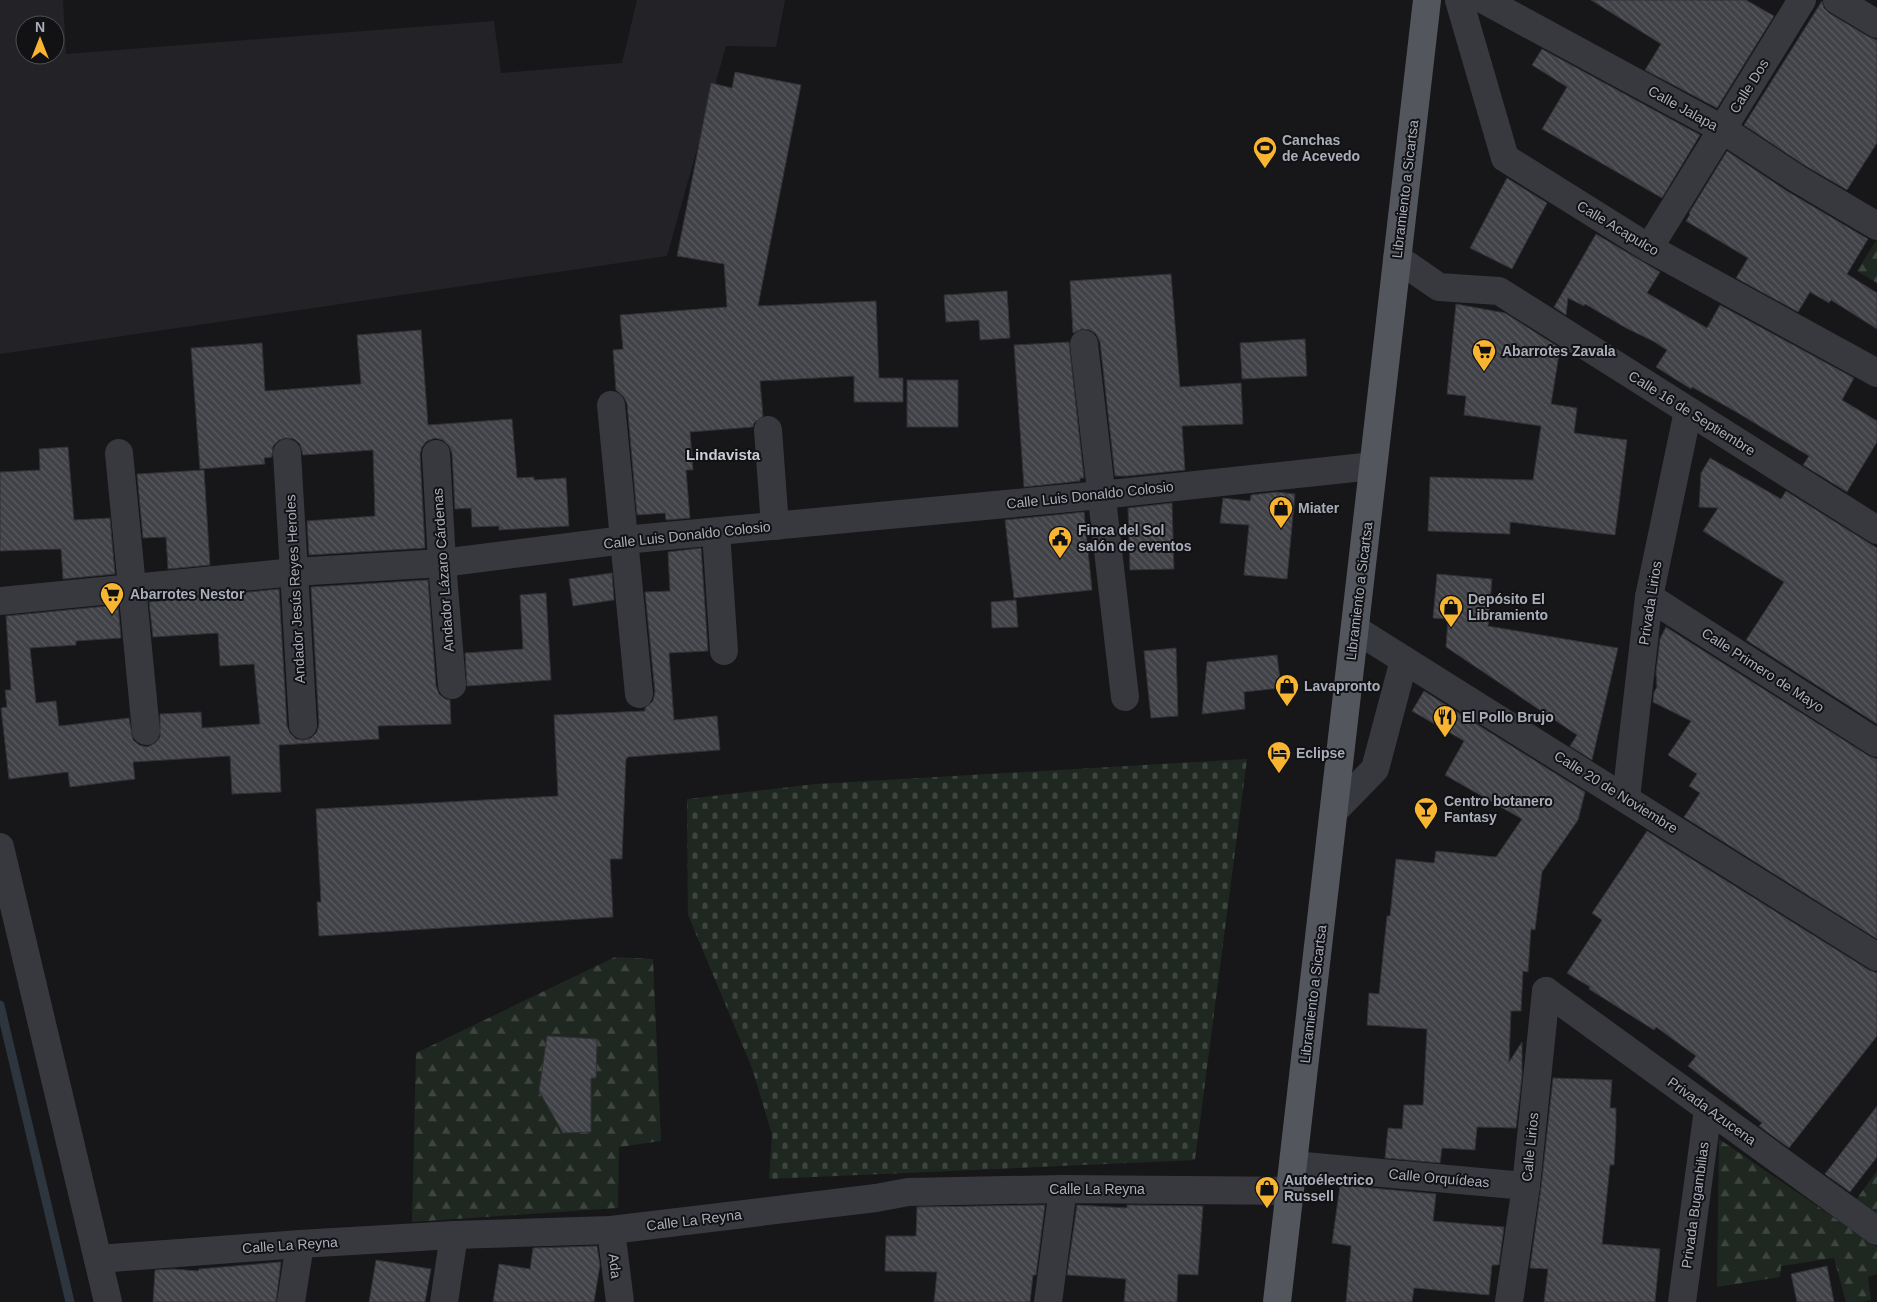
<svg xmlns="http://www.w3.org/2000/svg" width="1877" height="1302" viewBox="0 0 1877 1302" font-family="Arial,sans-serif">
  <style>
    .built { fill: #232327; fill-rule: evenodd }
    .forest { fill: url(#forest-firs) }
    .cemetery { fill: url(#cemetery-stones) }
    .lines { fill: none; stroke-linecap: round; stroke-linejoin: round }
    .stream { stroke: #2d363e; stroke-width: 9 }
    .building { fill: url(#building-back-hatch); stroke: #313136 }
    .minor { stroke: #38393f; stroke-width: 28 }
    .major { stroke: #54565e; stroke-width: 28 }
    .labels { text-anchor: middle; stroke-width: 4; stroke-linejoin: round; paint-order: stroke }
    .street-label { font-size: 14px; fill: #a9aeba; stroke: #121215 }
    .poi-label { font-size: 14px; font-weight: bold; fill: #a9aeba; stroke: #121215; text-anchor: start }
    .neighbourhood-label { font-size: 15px; font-weight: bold; fill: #cacdd6; stroke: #121215 }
  </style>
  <defs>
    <pattern id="forest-firs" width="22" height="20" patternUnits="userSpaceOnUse" patternTransform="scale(1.25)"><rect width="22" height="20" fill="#1f2820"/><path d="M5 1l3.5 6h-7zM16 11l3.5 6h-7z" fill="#3d453e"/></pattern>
    <pattern id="cemetery-stones" width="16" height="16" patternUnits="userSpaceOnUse" patternTransform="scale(1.25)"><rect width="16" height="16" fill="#1f2820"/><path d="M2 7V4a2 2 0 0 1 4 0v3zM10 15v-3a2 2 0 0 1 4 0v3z" fill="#3d453e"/></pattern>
    <pattern id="building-back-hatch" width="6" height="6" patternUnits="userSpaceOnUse" patternTransform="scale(1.25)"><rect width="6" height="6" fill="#414247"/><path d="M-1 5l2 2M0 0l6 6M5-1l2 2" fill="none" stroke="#5a5b5f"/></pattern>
  </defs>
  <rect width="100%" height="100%" fill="#171719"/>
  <!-- built -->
  <path class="built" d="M0,0H63L66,54L494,21L501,73L622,63L637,0H785L776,47L726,46L667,256L0,354ZM25,25H55V55H25Z"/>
  <!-- forest -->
  <g class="forest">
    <path d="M1877,239V283L1857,271Z"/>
    <path d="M615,957L653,959L661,1141L619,1147L618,1208L412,1222L416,1053Z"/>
    <path d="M1719,1139L1877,1247V1274L1868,1277L1871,1300L1863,1302H1846L1834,1258L1781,1266L1780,1277L1717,1287Z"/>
    <path d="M1877,1171V1217L1855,1201Z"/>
  </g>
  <!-- cemetery -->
  <path class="cemetery" d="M1247,759L1195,1160L769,1179L772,1134L752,1068L688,915L687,799L816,784Z"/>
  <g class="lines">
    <!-- stream -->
    <path class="stream" d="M0,1005L70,1302"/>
  </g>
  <!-- building -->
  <g class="building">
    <path d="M1591,0H1746L1774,16L1717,108L1645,70L1661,44Z"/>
    <path d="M1822,1L1824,8L1829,13L1869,37L1877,40V143L1847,190L1804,165L1744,125Z"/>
    <path d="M1542,49L1700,135L1662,198L1542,129L1567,87L1532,65Z"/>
    <path d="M735,72L801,85L758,306L876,301L879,378H903V402H854V376L760,381L763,416L754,423L753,427L690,432L693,470H686L690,518L666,520L665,513L637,515L627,403L623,396L616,390L613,350L623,349L620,315L727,307L724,264L677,256L711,83L732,88Z"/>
    <path d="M1727,151L1787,191L1868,239L1847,274L1877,293V329L1831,300L1829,303L1810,292L1798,312L1736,278L1748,258L1686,221L1690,214L1689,213Z"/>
    <path d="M1507,178L1547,203L1512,269L1470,248Z"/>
    <path d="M1596,234L1660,272L1647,293L1707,328L1720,305L1854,378L1842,400L1877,421V442L1847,492L1803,465L1809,456L1738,413L1692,387L1691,389L1656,367L1667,350L1653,341L1626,328L1585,304L1584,306L1568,298L1566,315L1554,307Z"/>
    <path d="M1171,274L1180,387L1241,383L1243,424L1182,426L1185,470L1127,476H1115L1100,342L1096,334L1090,330L1082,329L1073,333L1070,281Z"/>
    <path d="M1007,291L1010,338L980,340L979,320L946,322L944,295Z"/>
    <path d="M1456,304L1505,313L1560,348L1551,404L1577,408L1574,433L1627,440L1615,535L1510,522V534L1428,531L1430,477L1533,480L1541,426L1464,415L1466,396L1447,394Z"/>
    <path d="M421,330L428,425L512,419L517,478L534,477V480L566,478L569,526L499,530V526L472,527L471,508L455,509L452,453L449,446L443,440L435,438L427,441L422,447L420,454L425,548L309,555L307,521L375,516L373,450L303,455L300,444L294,439L286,438L279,440L273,446L272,457L264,458L265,464L200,469L191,348L262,343L265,391L361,384L357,335Z"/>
    <path d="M1305,339L1307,376L1242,379L1240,343Z"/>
    <path d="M1069,342L1084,478H1080V481L1024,487L1014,345Z"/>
    <rect x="907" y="380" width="51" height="47"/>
    <path d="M68,447L74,520L110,518L115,574L63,579L61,549L0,551V472L40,470L39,449Z"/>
    <path d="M1710,458L1781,499L1786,491L1877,548V724L1746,640L1784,582L1703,531L1718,508L1699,507L1701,473Z"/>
    <path d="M204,470L210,565L168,569L166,537L143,538L137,474Z"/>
    <path d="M1276,492L1295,494L1287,579L1244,575L1249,525L1220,523L1223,498L1250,501L1251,495Z"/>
    <path d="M1172,503L1174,569L1130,570L1128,508Z"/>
    <path d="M1084,512L1092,590L1014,598L1005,520Z"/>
    <path d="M701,548L708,651L669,653L674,720L717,716L720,750L628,757L626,759L622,859H610L613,917L319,936L317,902H321L316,809L558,796L554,715L645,711V708L653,701L655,692L645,592L670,591L668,552Z"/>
    <path d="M612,573L614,600L573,606L569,579Z"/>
    <path d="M1437,574L1492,579L1488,626L1618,648L1592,760L1570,746L1577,735L1446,647L1448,619L1433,618Z"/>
    <path d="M428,580L436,686L439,694L445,699L450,700L451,724L378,726L379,739L279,745L281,792L232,794L230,756L133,762L135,779L70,787L68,772L9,779L1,708L7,707L5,690H11L6,616L118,605L121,638L76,641V645L30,648L36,703L56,701L59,726L129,718L133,740L139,745L147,747L155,743L160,737V714L201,712L202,728L260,724L254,664L220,666L218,633L153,637L149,602L279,589L287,726L290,733L296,739L304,740L311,738L317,732L319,724L311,587Z"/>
    <path d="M546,593L551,680L467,686L465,653L523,649L520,595Z"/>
    <path d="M1016,600L1018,627L992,628L991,602Z"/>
    <path d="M1666,627L1869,756L1877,759V939L1684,817L1700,793L1689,786L1697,774L1668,755L1691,721L1653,702L1654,692L1657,687L1656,672L1660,639Z"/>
    <path d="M1176,648L1178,716L1151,718L1144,651Z"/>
    <path d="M1277,655L1281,688L1244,692L1245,709L1202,714L1207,662Z"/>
    <path d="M1424,691L1585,792L1578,820L1542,872L1535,930L1531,929L1528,972L1523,971L1521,1011H1511L1509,1062L1522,1042V1076L1516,1128L1477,1127L1475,1150L1442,1148L1440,1163L1385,1158L1388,1128L1402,1129L1404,1105H1423L1427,1029L1367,1025L1369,993L1379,994L1387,916H1390L1396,859L1434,863L1436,851L1496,857L1522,819L1445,775L1464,741L1412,711Z"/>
    <path d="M1647,831L1869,970L1877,973V1036L1789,1148L1759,1126L1762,1123L1688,1066L1696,1056L1656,1027L1654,1030L1589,989L1590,987L1567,973L1602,920L1592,913Z"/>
    <path d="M547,1036L597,1039L596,1078H591V1132L563,1133L539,1091Z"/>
    <path d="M1553,1078L1612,1080L1610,1108H1616V1127L1614,1165H1610L1602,1244L1660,1249L1655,1302H1544L1548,1269L1530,1268L1541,1188Z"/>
    <path d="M1877,1106V1157L1850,1192L1825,1174Z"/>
    <path d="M1340,1185L1436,1194L1433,1221L1504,1227L1499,1265H1492L1489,1295L1414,1288L1412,1302H1346L1351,1246L1332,1243Z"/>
    <path d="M1045,1205L1036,1275H1033L1030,1302H934L937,1272L885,1271L886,1236H916L917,1207Z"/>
    <path d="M1077,1205L1127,1208V1205L1203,1206L1198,1275L1178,1274L1177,1302H1124L1126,1279L1067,1275Z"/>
    <path d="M597,1246L600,1265L594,1302H493L499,1264L530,1269L533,1248Z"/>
    <path d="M376,1260L431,1269L425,1302H369Z"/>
    <path d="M281,1262L276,1302H153L155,1270L173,1269L198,1271L199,1269Z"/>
    <path d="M1827,1266L1834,1302H1797L1791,1274Z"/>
  </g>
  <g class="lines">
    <!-- minor -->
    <g class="minor">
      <path d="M1459,0L1505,158L1649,248L1877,373"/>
      <path d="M1484,0L1722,129L1796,178L1877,226"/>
      <path d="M1837,0L1877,24"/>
      <path d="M1649,248L1802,0"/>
      <path d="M1397,258L1439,287L1499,291L1877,530"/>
      <path d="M1084,344L1125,697"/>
      <path d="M611,405L639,694"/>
      <path d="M768,430L775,526"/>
      <path d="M119,453L146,731"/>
      <path d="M287,453L303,725"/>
      <path d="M436,454L442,563L452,685"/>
      <path d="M716,532L724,651"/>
      <path d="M1649,597L1877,743"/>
      <path d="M0,601L294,572L442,563L624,540L1101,495L1373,466"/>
      <path d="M1355,629L1877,957"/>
      <path d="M1626,798L1649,597L1688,411"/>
      <path d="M1334,811L1375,769L1404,660"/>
      <path d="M0,847L108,1302"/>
      <path d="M1546,991L1877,1231"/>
      <path d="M1293,1165L1526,1186"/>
      <path d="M611,1230L620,1302"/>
      <path d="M98,1259L300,1244L454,1235L611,1230L876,1198L908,1192L1063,1189L1290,1191"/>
      <path d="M291,1302L300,1244"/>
      <path d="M444,1302L454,1235"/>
      <path d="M1048,1302L1063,1189"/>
      <path d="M1509,1302L1526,1186L1546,991"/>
      <path d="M1682,1302L1708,1109"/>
    </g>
    <!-- major -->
    <path class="major" d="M1277,1302L1427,0"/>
  </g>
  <!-- icons -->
  <defs>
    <g id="stadium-pin" transform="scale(1.25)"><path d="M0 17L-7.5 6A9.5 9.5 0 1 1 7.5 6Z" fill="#f8b531" stroke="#121215"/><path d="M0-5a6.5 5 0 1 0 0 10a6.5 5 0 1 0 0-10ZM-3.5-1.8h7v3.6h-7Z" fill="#111"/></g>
    <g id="supermarket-pin" transform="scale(1.25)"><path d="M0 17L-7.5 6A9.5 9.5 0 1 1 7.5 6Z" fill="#f8b531" stroke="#121215"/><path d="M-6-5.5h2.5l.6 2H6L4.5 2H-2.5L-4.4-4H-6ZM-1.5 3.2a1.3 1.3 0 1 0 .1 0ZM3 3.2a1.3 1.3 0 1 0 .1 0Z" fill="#111"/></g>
    <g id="shop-pin" transform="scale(1.25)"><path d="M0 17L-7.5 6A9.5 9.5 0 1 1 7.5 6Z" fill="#f8b531" stroke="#121215"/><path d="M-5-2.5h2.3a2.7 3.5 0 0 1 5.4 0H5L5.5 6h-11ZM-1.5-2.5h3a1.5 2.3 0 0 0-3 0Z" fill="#111"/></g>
    <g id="civic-pin" transform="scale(1.25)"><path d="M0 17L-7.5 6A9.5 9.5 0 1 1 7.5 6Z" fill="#f8b531" stroke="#121215"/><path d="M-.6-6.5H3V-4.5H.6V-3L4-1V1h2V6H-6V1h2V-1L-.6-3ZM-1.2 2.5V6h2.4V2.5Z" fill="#111"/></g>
    <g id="restaurant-pin" transform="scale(1.25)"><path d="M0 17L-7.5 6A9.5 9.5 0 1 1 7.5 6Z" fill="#f8b531" stroke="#121215"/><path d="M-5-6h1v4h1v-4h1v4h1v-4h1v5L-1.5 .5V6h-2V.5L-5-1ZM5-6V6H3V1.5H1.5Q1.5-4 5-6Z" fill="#111"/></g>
    <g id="hotel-pin" transform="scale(1.25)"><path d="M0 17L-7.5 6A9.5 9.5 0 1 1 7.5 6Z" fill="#f8b531" stroke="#121215"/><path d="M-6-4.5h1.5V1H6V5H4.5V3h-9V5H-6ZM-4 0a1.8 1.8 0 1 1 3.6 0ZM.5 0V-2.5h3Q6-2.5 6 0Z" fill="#111"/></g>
    <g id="bar-pin" transform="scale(1.25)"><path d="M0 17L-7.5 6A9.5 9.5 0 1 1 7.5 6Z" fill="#f8b531" stroke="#121215"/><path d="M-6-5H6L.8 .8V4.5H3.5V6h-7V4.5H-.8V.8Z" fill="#111"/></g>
  </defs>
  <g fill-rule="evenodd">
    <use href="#stadium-pin" x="1265" y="148"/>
    <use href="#supermarket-pin" x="1484" y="351"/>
    <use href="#shop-pin" x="1281" y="508"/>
    <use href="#civic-pin" x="1060" y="538"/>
    <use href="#supermarket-pin" x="112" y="594"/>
    <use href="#shop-pin" x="1451" y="607"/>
    <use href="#shop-pin" x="1287" y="686"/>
    <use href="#restaurant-pin" x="1445" y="717"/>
    <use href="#hotel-pin" x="1279" y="753"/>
    <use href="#bar-pin" x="1426" y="809"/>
    <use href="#shop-pin" x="1267" y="1188"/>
  </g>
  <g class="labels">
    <!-- street labels -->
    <g class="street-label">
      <text transform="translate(1749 86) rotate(-58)" y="5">Calle Dos</text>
      <text transform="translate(1683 108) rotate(29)" y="5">Calle Jalapa</text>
      <text transform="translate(1405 189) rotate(-83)" y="5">Libramiento a Sicartsa</text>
      <text transform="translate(1618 228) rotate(31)" y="5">Calle Acapulco</text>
      <text transform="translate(1692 413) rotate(32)" y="5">Calle 16 de Septiembre</text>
      <text transform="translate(1090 495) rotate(-6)" y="5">Calle Luis Donaldo Colosio</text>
      <text transform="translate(687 535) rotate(-6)" y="5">Calle Luis Donaldo Colosio</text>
      <text transform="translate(443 570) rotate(-94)" y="5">Andador Lázaro Cárdenas</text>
      <text transform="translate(295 589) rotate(-93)" y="5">Andador Jesús Reyes Heroles</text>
      <text transform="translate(1359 591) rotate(-83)" y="5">Libramiento a Sicartsa</text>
      <text transform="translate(1650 603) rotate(-81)" y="5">Privada Lirios</text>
      <text transform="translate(1763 670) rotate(33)" y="5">Calle Primero de Mayo</text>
      <text transform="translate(1616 792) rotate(32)" y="5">Calle 20 de Noviembre</text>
      <text transform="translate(1313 994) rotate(-83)" y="5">Libramiento a Sicartsa</text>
      <text transform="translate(1712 1111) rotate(36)" y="5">Privada Azucena</text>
      <text transform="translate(1530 1147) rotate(-84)" y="5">Calle Lirios</text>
      <text transform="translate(1439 1178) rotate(5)" y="5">Calle Orquídeas</text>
      <text x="1097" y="1194">Calle La Reyna</text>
      <text transform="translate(1695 1205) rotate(-82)" y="5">Privada Bugambilias</text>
      <text transform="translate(694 1220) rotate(-7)" y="5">Calle La Reyna</text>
      <text transform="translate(290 1245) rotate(-4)" y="5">Calle La Reyna</text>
      <text transform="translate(615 1266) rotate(83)" y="5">Ada</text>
    </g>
    <!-- poi labels -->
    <g class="poi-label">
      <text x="1282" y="145">Canchas<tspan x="1282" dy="16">de Acevedo</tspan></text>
      <text x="1502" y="356">Abarrotes Zavala</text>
      <text x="1298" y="513">Miater</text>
      <text x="1078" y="535">Finca del Sol<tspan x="1078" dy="16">salón de eventos</tspan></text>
      <text x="130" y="599">Abarrotes Nestor</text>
      <text x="1468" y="604">Depósito El<tspan x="1468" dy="16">Libramiento</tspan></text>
      <text x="1304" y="691">Lavapronto</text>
      <text x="1462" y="722">El Pollo Brujo</text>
      <text x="1296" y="758">Eclipse</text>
      <text x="1444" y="806">Centro botanero<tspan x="1444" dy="16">Fantasy</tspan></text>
      <text x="1284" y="1185">Autoélectrico<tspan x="1284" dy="16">Russell</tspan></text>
    </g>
    <!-- neighbourhood labels -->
    <g class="neighbourhood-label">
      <text x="723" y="460">Lindavista</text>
    </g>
  </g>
  <!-- north arrow -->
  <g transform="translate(40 40)"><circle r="24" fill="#121215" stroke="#4e5057"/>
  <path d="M0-4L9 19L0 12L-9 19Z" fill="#f8b531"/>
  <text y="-8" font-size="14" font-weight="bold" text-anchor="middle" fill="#a9aeba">N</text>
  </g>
</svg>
